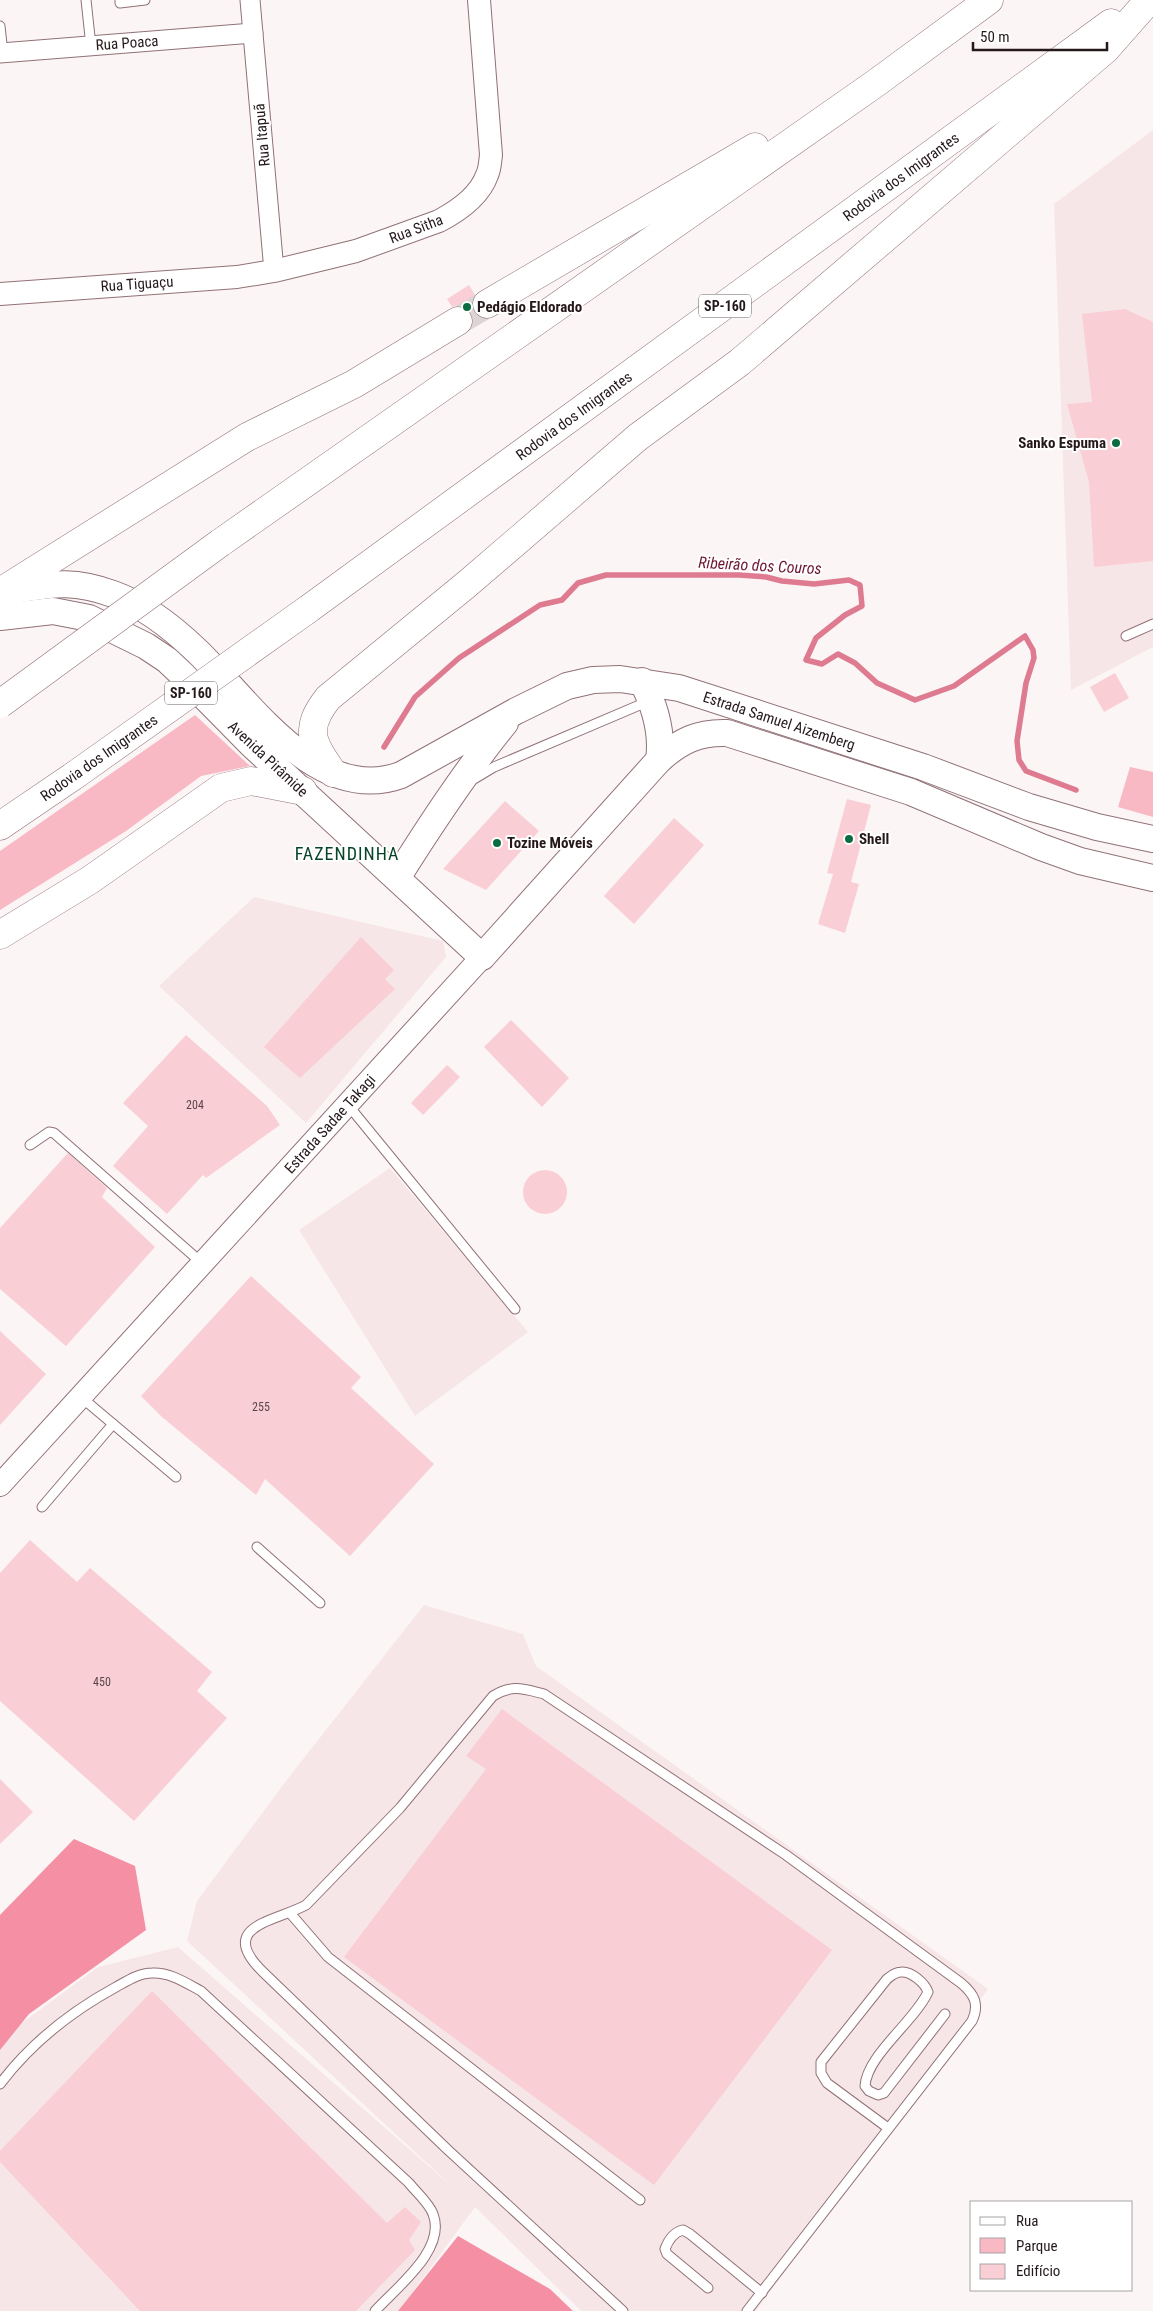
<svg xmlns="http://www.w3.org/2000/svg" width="1153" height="2311" viewBox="0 0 1153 2311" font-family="'Roboto Condensed',sans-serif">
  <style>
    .built { fill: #f7e6e8 }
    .green { fill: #f8b9c4 }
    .forest { fill: #f48fa4 }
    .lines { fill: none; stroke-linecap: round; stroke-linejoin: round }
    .stream { stroke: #de7b90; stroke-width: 5.5 }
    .building { fill: #f9ced5 }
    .motorway-tunnel { stroke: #dcd4d5; stroke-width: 28; stroke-dasharray: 28 14; stroke-linecap: butt }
    .service-casing { stroke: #907176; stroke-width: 11 }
    .minor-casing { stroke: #907176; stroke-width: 21 }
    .tertiary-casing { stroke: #907176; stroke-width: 24 }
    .secondary-casing { stroke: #907176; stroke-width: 28 }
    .motorway-casing { stroke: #907176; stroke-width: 29 }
    .service { stroke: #fff; stroke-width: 9 }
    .minor { stroke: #fff; stroke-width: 19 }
    .tertiary { stroke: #fff; stroke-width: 22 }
    .secondary { stroke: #fff; stroke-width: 26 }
    .motorway { stroke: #fff; stroke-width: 28 }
    .motorway-bridge-casing { stroke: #907176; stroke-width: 29; stroke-linecap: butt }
    .motorway-bridge { stroke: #fff; stroke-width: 28 }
    .poi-dot { fill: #0b6c41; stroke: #fff; stroke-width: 2 }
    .labels { text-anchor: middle; stroke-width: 4; stroke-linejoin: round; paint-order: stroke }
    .number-label { font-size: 12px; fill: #594649 }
    .shield { fill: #fff; stroke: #665d5f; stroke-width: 1 }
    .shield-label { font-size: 14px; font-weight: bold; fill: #24181a }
    .street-label { font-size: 15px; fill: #24181a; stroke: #fff }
    .poi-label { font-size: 15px; font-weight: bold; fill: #24181a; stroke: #fff; text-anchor: start }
    .water-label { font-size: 16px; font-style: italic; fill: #6e1532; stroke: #fff }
    .quarter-label { font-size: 18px; letter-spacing: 1px; fill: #044528; stroke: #fff }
  </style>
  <rect width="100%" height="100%" fill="#fcf5f6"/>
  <!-- built -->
  <g class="built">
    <path d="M1153,130V647L1071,690L1054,204Z"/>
    <path d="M254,897L443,941L446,957L306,1123L159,986Z"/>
    <path d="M390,1168L528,1332L415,1416L299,1230Z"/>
    <path d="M424,1605L523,1634L536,1666L988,1989L756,2311H581L475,2207L399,2311H0V2039L98,1967L178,1947L455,2189L187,1941L197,1901L289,1777Z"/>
  </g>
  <!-- green -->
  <g class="green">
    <path d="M195,715L250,766L201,776L126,831L0,910V851Z"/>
    <path d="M1130,767L1153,772V817L1118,807Z"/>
  </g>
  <!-- forest -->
  <g class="forest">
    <path d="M74,1839L135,1866L146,1930L29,2014L0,2050V1915Z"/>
    <path d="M458,2236L550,2289L573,2311H398Z"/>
  </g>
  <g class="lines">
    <!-- stream -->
    <path class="stream" d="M384,747L415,697L459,658L540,605L562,600L578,583L606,575H739L766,577L782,581L814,584L849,580L860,585L862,606L845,615L816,638L806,660L822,664L838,654L855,663L877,683L915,700L954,686L1025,636L1033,650L1034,658L1026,683L1017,741L1019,760L1026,771L1076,790"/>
  </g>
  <!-- building -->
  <g class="building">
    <path d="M469,285L475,295L471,304L473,311L483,319L473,325L471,313L465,307L458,305L452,307L447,299Z"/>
    <path d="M1125,309L1153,322V561L1094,567L1089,482L1067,404L1092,402L1082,314Z"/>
    <path d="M1115,673L1129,698L1104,712L1090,687Z"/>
    <path d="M847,799L871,805L851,882L859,884L845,933L818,924L833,874L827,873Z"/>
    <path d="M505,801L539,831L486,890L443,869Z"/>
    <path d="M674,818L704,845L634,924L604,896Z"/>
    <path d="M361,937L394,970L385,979L395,989L300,1078L264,1047Z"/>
    <path d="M511,1020L569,1078L542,1107L484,1047Z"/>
    <path d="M186,1035L267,1106L280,1125L206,1178L203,1175L167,1214L113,1166L148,1126L123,1103Z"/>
    <path d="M447,1065L460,1077L423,1115L411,1103Z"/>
    <path d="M68,1153L107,1188L102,1197L155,1247L66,1346L0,1289V1228Z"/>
    <circle cx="545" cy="1192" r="22"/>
    <path d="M251,1276L361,1377L351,1388L434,1464L350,1556L265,1479L256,1495L162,1417L141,1396Z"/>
    <path d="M0,1331L46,1374L0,1425Z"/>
    <path d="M30,1540L77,1582L90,1568L212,1672L197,1691L227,1718L134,1821L0,1701V1573Z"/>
    <path d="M502,1709L832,1950L654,2185L344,1957L486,1769L466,1756Z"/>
    <path d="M0,1779L33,1812L0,1844Z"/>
    <path d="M152,1991L387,2223L405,2207L421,2222L409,2240L415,2250L356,2311H140L0,2162V2151Z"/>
  </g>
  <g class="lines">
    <!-- motorway-tunnel -->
    <path class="motorway-tunnel" d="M458,321L487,304"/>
    <!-- service casing -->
    <g class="service-casing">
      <g id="service">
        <path d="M86,0L91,46"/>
        <path d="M120,0V3L145,0"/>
        <path d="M0,26L3,53"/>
        <path d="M1126,636L1153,624"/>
        <path d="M474,779L494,767L649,701"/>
        <path d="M348,1105L515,1309"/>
        <path d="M30,1145L49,1132L54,1133L203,1264"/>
        <path d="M81,1397L176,1477"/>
        <path d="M42,1507L113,1424"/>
        <path d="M257,1547L320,1603"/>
        <path d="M290,1913L328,1957L640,2200"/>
        <path d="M0,2084C31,2043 72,2011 116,1987C127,1981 139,1973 152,1973C170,1972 186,1983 201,1991L409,2183C416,2192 429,2203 433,2214C447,2249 397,2287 375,2311"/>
        <path d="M888,2128L827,2083L821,2073V2062L887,1979C891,1976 895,1972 901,1972C911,1971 925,1983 928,1992C914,2022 867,2055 865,2086L869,2091L878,2095L884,2093L945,2014"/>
        <path d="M708,2288L667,2254L665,2249C668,2241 674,2232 683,2230L690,2234L762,2293"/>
        <path d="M623,2311L448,2150L263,1972C216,1926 274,1922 306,1905L400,1808L493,1696C512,1684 524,1689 544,1694L786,1855L961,1983C974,1994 980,2004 972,2021L747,2311"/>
      </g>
    </g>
    <!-- minor casing -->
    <g class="minor-casing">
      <g id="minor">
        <path d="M250,0L274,271"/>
        <path d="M0,53L253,33"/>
      </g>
    </g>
    <!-- tertiary casing -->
    <g class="tertiary-casing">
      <g id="tertiary">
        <path d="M0,294L237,277L274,271L356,251L439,221C458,211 480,195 487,175C490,169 490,162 491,155L479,0"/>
        <path d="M0,1485L482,957"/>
      </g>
    </g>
    <!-- secondary casing -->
    <g class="secondary-casing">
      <g id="secondary">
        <path d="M1,592C45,586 68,577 113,594C144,605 173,628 197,651C249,701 317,806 401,775L516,711L567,686L593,680L620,679L679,688L923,767L1029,807L1097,827L1153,839"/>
        <path d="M0,617L53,611L89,618L146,646L167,660L184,676L251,744L482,957L659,760C680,741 698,732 727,733L911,792L1041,847L1080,861L1153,878"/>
        <path d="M642,681C655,706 663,732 659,760"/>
        <path d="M397,878C431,824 465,772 505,723"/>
      </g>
    </g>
    <!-- motorway casing -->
    <g class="motorway-casing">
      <g id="motorway">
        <path d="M487,304L755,147"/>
        <path d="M220,543L876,83L989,0"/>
        <path d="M0,592L247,437L354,384L458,321"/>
        <path d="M307,610L1111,23"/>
        <path d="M333,773C312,742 303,730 328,698L467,584L638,437L740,362L1106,49L1149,0"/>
        <path d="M0,826L75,775"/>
        <path d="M0,935L90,880L221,788L251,781L303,791"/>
      </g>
    </g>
    <!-- service -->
    <use href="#service" class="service"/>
    <!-- minor -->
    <use href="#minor" class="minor"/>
    <!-- tertiary -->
    <use href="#tertiary" class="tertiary"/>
    <!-- secondary -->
    <use href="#secondary" class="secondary"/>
    <!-- motorway -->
    <use href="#motorway" class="motorway"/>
    <!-- motorway-bridge casing -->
    <g class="motorway-bridge-casing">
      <g id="motorway-bridge">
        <path d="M0,704L220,543"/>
        <path d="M75,775L307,610"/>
      </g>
    </g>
    <!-- motorway-bridge -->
    <use href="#motorway-bridge" class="motorway-bridge"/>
  </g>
  <!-- markers -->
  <g class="poi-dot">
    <circle cx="467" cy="307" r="5"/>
    <circle cx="1116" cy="443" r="5"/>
    <circle cx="849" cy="839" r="5"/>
    <circle cx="497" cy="843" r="5"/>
  </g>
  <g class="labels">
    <!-- number labels -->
    <g class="number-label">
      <text x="195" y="1109">204</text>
      <text x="261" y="1411">255</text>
      <text x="102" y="1686">450</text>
    </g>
    <!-- shield labels -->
    <g class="shield">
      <rect x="699" y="294.5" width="52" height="23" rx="4"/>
      <rect x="165" y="681.5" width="52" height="23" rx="4"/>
    </g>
    <g class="shield-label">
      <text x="725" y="311">SP-160</text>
      <text x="191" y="698">SP-160</text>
    </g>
    <!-- street labels -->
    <g class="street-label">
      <text transform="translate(127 43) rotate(-4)" y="5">Rua Poaca</text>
      <text transform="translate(262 135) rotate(-95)" y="5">Rua Itapuã</text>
      <text transform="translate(901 177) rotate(-36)" y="5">Rodovia dos Imigrantes</text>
      <text transform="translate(416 229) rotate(-21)" y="5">Rua Sitha</text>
      <text transform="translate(137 284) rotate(-4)" y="5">Rua Tiguaçu</text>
      <text transform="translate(574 416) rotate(-36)" y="5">Rodovia dos Imigrantes</text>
      <text transform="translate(779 721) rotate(18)" y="5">Estrada Samuel Aizemberg</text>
      <text transform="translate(99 758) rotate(-35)" y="5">Rodovia dos Imigrantes</text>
      <text transform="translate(268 759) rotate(43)" y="5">Avenida Pirâmide</text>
      <text transform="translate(330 1124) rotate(-48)" y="5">Estrada Sadae Takagi</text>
    </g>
    <!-- poi labels -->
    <g class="poi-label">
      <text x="477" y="312">Pedágio Eldorado</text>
      <text x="1106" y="448" text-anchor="end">Sanko Espuma</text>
      <text x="859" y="844">Shell</text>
      <text x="507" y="848">Tozine Móveis</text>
    </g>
    <!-- water labels -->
    <g class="water-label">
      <text transform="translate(760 565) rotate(3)" y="6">Ribeirão dos Couros</text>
    </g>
    <!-- quarter labels -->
    <g class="quarter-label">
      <text x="347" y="860">FAZENDINHA</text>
    </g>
  </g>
  <!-- legend -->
  <rect x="970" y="2201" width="162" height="90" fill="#ffffff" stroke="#a7a3a3"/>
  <rect x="980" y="2217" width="25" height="8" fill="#ffffff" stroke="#a7a3a3"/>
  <text x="1016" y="2226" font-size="15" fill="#24181a">Rua</text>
  <rect x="980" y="2238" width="25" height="15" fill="#f8b9c4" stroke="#a7a3a3"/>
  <text x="1016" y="2251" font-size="15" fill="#24181a">Parque</text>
  <rect x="980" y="2264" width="25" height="15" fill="#f9ced5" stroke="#a7a3a3"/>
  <text x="1016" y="2276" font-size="15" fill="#24181a">Edifício</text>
  <!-- scale -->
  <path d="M973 42v8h134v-8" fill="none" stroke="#24181a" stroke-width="2.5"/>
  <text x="980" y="42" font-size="15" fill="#24181a" stroke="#ffffff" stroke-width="4" paint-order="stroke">50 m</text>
</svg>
